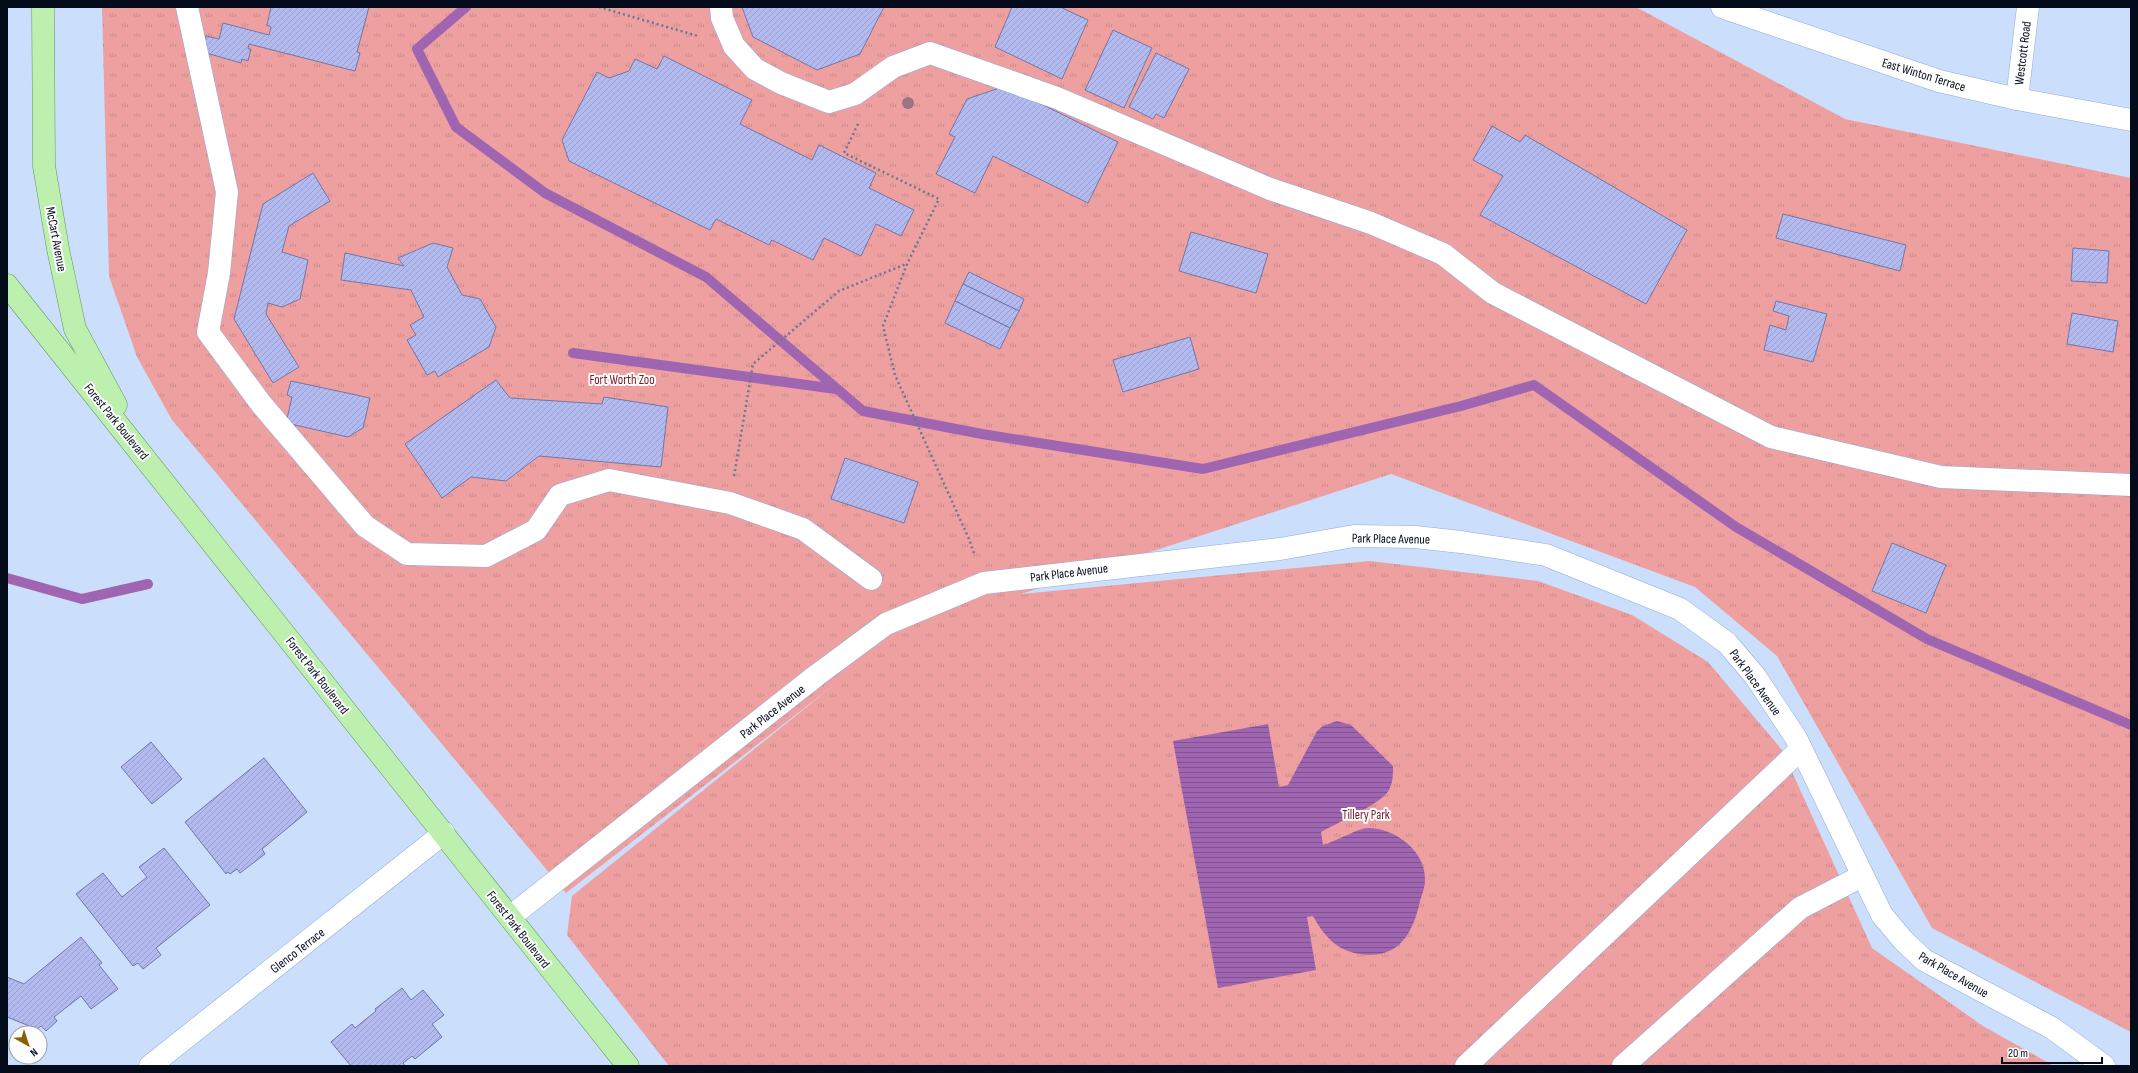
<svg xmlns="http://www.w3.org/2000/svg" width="2138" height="1073" viewBox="0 0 2138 1073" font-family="'Sofia Sans Condensed',sans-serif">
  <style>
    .park { fill: url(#park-tufts) }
    .water { fill: url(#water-rules) }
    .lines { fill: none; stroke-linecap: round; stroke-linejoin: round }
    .stream { stroke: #a065b0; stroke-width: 10 }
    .building { fill: url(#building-hatch); stroke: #7176a8 }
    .minor-casing { stroke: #8eacdb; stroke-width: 23 }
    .major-casing { stroke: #609a59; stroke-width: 23 }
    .path { stroke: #6a788f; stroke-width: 2.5; stroke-dasharray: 2 3; stroke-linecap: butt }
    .minor { stroke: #fff; stroke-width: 22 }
    .major { stroke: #bdf0af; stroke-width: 22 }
    .tree { fill: #9d7386 }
    .labels { text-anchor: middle; stroke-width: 4; stroke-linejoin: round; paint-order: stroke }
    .street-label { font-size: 13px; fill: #040c1c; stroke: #fdfdfd }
    .park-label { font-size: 13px; fill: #781b26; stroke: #fdfdfd }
  </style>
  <defs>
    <pattern id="park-tufts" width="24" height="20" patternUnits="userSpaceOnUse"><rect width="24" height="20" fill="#eea0a0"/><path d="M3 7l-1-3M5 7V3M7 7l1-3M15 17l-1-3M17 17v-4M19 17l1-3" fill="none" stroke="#ca8989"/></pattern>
    <pattern id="water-rules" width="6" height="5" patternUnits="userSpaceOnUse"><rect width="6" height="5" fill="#a065b0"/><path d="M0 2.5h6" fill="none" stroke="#80528e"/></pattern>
    <pattern id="building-hatch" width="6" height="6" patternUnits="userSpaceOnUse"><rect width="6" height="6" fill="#b3baef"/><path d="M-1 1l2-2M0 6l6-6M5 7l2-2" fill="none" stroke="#989fcc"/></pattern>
  </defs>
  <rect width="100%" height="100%" fill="#cbdefc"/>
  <!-- park -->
  <path class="park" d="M102,7H1636L1845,119L2131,178V1032L1932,928L1777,656L1695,587L1391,474L1021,594L1370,561L1538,581L1632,615L1708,662L1782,750L1872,948L1983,1026L2054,1066H669L567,935L572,896L834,685L566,893L172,420L137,357L109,276Z"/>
  <!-- water -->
  <path class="water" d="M1337,721L1351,725L1393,766C1393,776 1393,785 1387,793C1376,806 1337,823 1321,832L1323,845C1334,842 1359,828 1368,828C1395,828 1426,851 1425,880C1425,887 1422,895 1420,901C1413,933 1399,960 1360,954C1337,951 1324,936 1313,916L1307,917L1316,970L1218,988L1173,741L1268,724L1279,787L1288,785L1317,731L1323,726Z"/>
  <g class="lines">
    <!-- stream -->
    <g class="stream">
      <path d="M466,7L417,49L456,127L545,193L706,277L863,411L982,434L1203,469L1461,406L1534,385L1736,527L1927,639L2131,725"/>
      <path d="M573,353L836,389"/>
      <path d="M7,578L82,599L148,584"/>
    </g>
  </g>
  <!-- building -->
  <g class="building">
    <path d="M271,7H369L357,52L360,53L355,71L249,44L248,49H251L248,61L242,59L241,63L203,52L206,36L219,39L223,23L269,35L271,27L267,25Z"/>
    <path d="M742,7H884L860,54L817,70L753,37Z"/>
    <path d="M1012,7H1060L1088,20L1062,79L995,47Z"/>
    <path d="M1113,30L1152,48L1124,108L1085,90Z"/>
    <path d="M1156,53L1189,69L1164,118L1156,114L1153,119L1129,107Z"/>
    <path d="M664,56L752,100L740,124L812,160L819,145L876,173L869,188L914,210L901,236L876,224L861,256L824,238L813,260L772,240L769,245L716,219L710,230L569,161L562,140L597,72L609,78L629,71L635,59L657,69Z"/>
    <path d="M1005,86L1118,142L1088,203L993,156L975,193L936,174L955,137L949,134L967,99Z"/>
    <path d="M1492,126L1520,142L1525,135L1687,230L1646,304L1480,215L1503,176L1473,160Z"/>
    <path d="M313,173L330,201L289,226L282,252L308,260L300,299L282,307L268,303L266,314L299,367L273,383L234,319L263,204Z"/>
    <path d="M1783,214L1906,245L1900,271L1776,238Z"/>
    <path d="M1191,232L1268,254L1256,293L1179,271Z"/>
    <path d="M433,243L453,248L447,267L462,295L480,299L496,327L489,347L438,377L435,371L427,375L407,340L416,335L410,325L424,317L411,290L341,280L345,253L404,266L398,258Z"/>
    <path d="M2073,248L2109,251L2107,283L2071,281Z"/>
    <path d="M969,272L1024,299L1019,311L963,284Z"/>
    <path d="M963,284L1019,311L1010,328L955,301Z"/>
    <path d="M955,301L1010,328L1000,349L945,323Z"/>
    <path d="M1776,301L1827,314L1813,362L1764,350L1770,325L1786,330L1789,316L1773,311Z"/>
    <path d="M2072,313L2118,321L2113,352L2067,344Z"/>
    <path d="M1190,337L1199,369L1123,392L1113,360Z"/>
    <path d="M496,380L510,398L602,404L604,397L668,407L661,467L539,456L506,481L471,477L442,498L405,444Z"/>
    <path d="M291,381L370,398L363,428L348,437L286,423L292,397L287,395Z"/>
    <path d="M845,458L918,482L904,523L831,499Z"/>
    <path d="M1892,543L1946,565L1926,613L1872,591Z"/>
    <path d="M151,742L182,779L152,804L121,767Z"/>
    <path d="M264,758L307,812L262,849L265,854L240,873L237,869L230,874L228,872L226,874L185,822Z"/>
    <path d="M164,848L210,905L156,948L161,955L143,969L138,963L133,966L76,894L103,873L122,897L147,877L139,867Z"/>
    <path d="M81,937L102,963L99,965L118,989L91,1009L81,996L54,1017L57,1021L46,1031L41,1026L37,1029L7,1017V977L24,984Z"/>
    <path d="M402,988L411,1000L423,990L444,1015L432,1024L442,1037L415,1059L412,1056L403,1063L405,1066H351L331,1042L352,1024L355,1028L376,1011L375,1009Z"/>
  </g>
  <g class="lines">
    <!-- minor casing -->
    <g class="minor-casing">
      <g id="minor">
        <path d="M187,7L227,192L219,273L208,332L262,405L365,526L407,554L486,556L536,530L560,495L609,480L730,503L803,529L871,579"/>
        <path d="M721,7L722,18L734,46L755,69L781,83L829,102L855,94L893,67L930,53L1057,98L1270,189L1371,223L1443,254L1493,293L1771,437L1941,477L2131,485"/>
        <path d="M1722,7L1939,81L2017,99L2131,120"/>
        <path d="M2017,99L2028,7"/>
        <path d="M510,917L817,675L886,624L984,583L1280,549L1354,536L1415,537L1461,542L1546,555L1680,609L1727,643L1755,676L1796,738L1882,915L1903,940L1924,960L2052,1028L2104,1066"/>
        <path d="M150,1066L444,833"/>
        <path d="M1466,1066L1801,749"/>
        <path d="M1623,1066L1800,908L1862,876"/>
      </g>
    </g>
    <!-- major casing -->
    <g class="major-casing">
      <g id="major">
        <path d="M43,7L44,166L58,249L75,329L116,405"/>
        <path d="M7,285L628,1066"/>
      </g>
    </g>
    <!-- path -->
    <g class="path">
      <path d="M599,7L698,36"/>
      <path d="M858,124L844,153L939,199L907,264L883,326L895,375L969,539L975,556"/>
      <path d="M734,476L753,364L839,291L906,264"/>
    </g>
    <!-- minor -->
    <use href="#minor" class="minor"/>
    <!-- major -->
    <use href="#major" class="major"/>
  </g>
  <!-- trees -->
  <circle class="tree" cx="908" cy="103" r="6"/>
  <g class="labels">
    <!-- street labels -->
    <g class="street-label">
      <text transform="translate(2022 53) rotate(-83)" y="5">Westcott Road</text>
      <text transform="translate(1924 74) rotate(17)" y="5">East Winton Terrace</text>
      <text transform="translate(57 239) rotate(79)" y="5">McCart Avenue</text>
      <text transform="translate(117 421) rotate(51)" y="5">Forest Park Boulevard</text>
      <text transform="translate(1391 538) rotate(1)" y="5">Park Place Avenue</text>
      <text transform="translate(1069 572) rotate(-7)" y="5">Park Place Avenue</text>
      <text transform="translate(318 675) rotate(52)" y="5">Forest Park Boulevard</text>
      <text transform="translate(1756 682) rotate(54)" y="5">Park Place Avenue</text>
      <text transform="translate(772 711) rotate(-38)" y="5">Park Place Avenue</text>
      <text transform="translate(519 929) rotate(52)" y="5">Forest Park Boulevard</text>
      <text transform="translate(297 950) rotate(-38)" y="5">Glenco Terrace</text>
      <text transform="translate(1954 974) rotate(30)" y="5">Park Place Avenue</text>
    </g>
    <!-- park labels -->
    <g class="park-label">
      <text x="622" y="384">Fort Worth Zoo</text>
      <text x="1366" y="819">Tillery Park</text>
    </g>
  </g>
  <!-- border -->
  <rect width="2138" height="1073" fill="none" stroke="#040c1c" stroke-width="16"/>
  <!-- north arrow -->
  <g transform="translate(28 1045) rotate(141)"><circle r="19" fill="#fdfdfd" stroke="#999da3"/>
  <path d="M0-3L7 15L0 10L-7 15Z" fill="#895f00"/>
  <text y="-6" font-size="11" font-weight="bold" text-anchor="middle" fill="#040c1c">N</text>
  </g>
  <!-- scale -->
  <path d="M2002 1057v6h100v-6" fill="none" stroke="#040c1c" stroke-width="2"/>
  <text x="2008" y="1057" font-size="12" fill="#040c1c" stroke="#fdfdfd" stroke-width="3" paint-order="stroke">20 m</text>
</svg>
